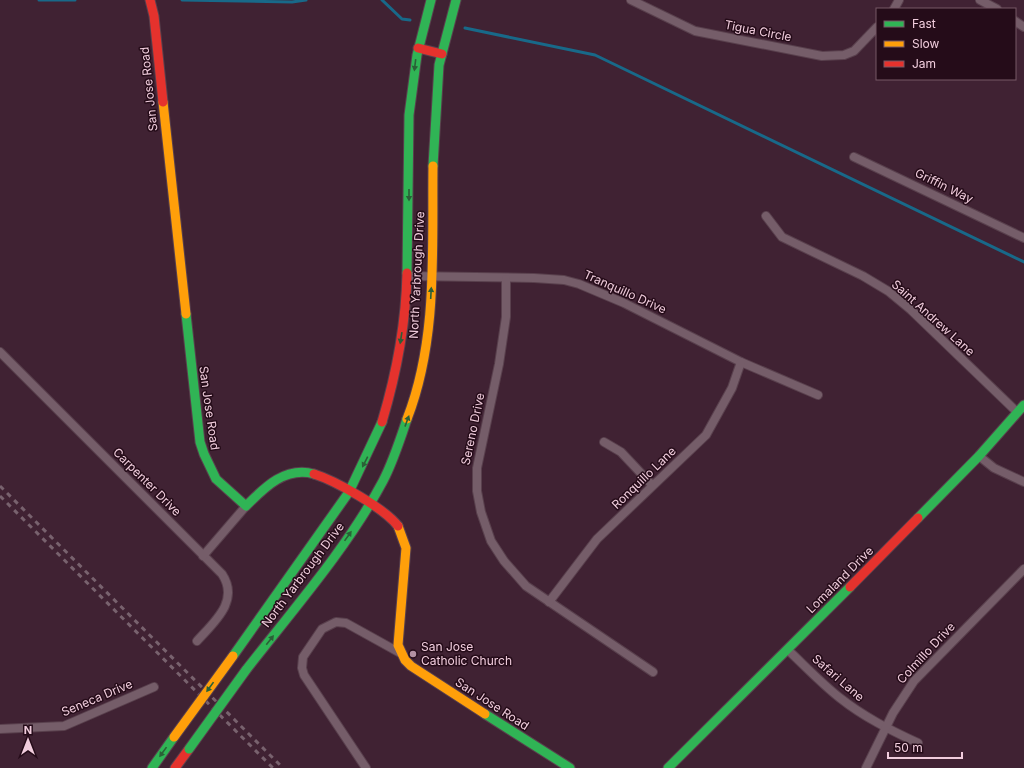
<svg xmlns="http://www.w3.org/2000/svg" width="1024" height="768" viewBox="0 0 1024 768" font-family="Inter,sans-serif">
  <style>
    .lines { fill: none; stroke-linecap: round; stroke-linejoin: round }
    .stream { stroke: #186989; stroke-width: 3 }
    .street-casing { stroke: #59404d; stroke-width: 10 }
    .fast-casing { stroke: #59404d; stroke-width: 11 }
    .slow-casing { stroke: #59404d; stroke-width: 11 }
    .jam-casing { stroke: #59404d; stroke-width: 11 }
    .street { stroke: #755d69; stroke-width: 8 }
    .fast { stroke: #30b455; stroke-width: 9 }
    .slow { stroke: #ff9f0a; stroke-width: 9 }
    .jam { stroke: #e5322d; stroke-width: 9 }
    .rail { stroke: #78626e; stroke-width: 3; stroke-dasharray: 5 5; stroke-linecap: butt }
    .fast-bridge-casing { stroke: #59404d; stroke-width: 11; stroke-linecap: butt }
    .slow-bridge-casing { stroke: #59404d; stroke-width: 11; stroke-linecap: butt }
    .fast-bridge { stroke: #30b455; stroke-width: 9 }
    .slow-bridge { stroke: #ff9f0a; stroke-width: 9 }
    .oneway { fill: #2a6037 }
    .poi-dot { fill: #b391a2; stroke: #250c19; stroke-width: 1.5 }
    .labels { text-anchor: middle; stroke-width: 3; stroke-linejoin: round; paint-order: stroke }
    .street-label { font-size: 12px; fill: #f1cddd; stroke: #250c19 }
    .poi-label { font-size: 12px; fill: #f1cddd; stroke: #250c19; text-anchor: start }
  </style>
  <rect width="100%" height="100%" fill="#402233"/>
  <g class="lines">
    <!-- stream -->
    <g class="stream">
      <path d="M39,0H75"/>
      <path d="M182,0L292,2L306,0"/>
      <path d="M382,0L402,19L410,20"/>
      <path d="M465,28L595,55L1024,262"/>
    </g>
    <!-- street casing -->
    <g class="street-casing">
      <g id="street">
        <path d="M631,0L695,31L822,56L844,55L854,51L877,27"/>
        <path d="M980,0L997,9"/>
        <path d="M894,9L899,0"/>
        <path d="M1015,21L1024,27"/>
        <path d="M854,157L1024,238"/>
        <path d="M766,216L782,237L863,276L888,291L911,310L1017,412"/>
        <path d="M407,276L534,278L564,280L579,284L624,303L741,362L818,395"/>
        <path d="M506,279V317L499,364L477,468V491L481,512L491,541L504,561L526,586L653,672"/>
        <path d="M0,352L222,574C240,601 214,622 197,641"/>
        <path d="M604,442L621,452L652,485"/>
        <path d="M979,456L994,468L1024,482"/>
        <path d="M203,556L246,506"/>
        <path d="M549,602L597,539L706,435L732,388L741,362"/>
        <path d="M788,650C805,666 822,684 840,698C864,717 890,730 918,743"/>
        <path d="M0,729L64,726L154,687"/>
        <path d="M366,768L304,675L302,668L303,657L322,629L336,622L346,623L402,654"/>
        <path d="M866,768L893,713L914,681L1024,569"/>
      </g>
    </g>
    <!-- fast casing -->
    <g class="fast-casing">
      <g id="fast">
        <path d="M433,166L439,65L456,0"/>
        <path d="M407,273L409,115L417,55L431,0"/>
        <path d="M186,314L200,442L204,454L216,479L246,506C264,488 285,466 314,474"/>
        <path d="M918,518L979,456L1024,405"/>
        <path d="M233,656L349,492L382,422"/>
        <path d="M246,670C292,611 348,547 383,481C393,462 400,440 407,419"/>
        <path d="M485,714L570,768"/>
        <path d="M152,768L174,737"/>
        <path d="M668,768L850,587"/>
      </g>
    </g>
    <!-- slow casing -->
    <g class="slow-casing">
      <g id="slow">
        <path d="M163,102L186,314"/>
        <path d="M407,419C438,340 432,250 433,166"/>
        <path d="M398,526L406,548L398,645L405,660L411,666L485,714"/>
      </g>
    </g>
    <!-- jam casing -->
    <g class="jam-casing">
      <g id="jam">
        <path d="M150,0L154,16L163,102"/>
        <path d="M418,48L442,54"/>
        <path d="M382,422C396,375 406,323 407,273"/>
        <path d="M314,474C336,481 384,508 398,526"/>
        <path d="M850,587L918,518"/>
        <path d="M175,768L189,749"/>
      </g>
    </g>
    <!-- street -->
    <use href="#street" class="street"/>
    <!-- fast -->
    <use href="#fast" class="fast"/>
    <!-- slow -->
    <use href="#slow" class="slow"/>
    <!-- jam -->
    <use href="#jam" class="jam"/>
    <!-- rail -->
    <g class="rail">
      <path d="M0,486L283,768"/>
      <path d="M0,496L273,768"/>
    </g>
    <!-- fast-bridge casing -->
    <g class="fast-bridge-casing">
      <path id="fast-bridge" d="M189,749L246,670"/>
    </g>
    <!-- slow-bridge casing -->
    <g class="slow-bridge-casing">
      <path id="slow-bridge" d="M174,737L233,656"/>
    </g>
    <!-- fast-bridge -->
    <use href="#fast-bridge" class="fast-bridge"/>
    <!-- slow-bridge -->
    <use href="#slow-bridge" class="slow-bridge"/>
  </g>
  <!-- one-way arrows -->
  <defs><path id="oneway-solid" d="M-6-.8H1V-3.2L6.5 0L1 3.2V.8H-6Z"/></defs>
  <g class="oneway">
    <use href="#oneway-solid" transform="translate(415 65) rotate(97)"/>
    <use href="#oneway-solid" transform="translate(409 195) rotate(90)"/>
    <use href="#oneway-solid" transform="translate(431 293) rotate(-87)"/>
    <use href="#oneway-solid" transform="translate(401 338) rotate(99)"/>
    <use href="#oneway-solid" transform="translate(407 421) rotate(-70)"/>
    <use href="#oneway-solid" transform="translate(365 462) rotate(117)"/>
    <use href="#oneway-solid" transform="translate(348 536) rotate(-55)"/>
    <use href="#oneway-solid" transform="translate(270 640) rotate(-52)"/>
    <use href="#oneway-solid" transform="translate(210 687) rotate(126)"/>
    <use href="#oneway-solid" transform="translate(163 752) rotate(126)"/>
  </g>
  <!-- markers -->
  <circle class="poi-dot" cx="413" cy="654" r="4"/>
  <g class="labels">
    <!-- street labels -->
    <g class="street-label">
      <text transform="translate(758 31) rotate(11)" y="4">Tigua Circle</text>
      <text transform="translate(149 89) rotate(-96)" y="4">San Jose Road</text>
      <text transform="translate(944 186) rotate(26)" y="4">Griffin Way</text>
      <text transform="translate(417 275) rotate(-87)" y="4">North Yarbrough Drive</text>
      <text transform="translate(625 292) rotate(24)" y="4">Tranquillo Drive</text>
      <text transform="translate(933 318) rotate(42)" y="4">Saint Andrew Lane</text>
      <text transform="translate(209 408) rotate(82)" y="4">San Jose Road</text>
      <text transform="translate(473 429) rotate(-78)" y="4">Sereno Drive</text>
      <text transform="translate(644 478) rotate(-44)" y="4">Ronquillo Lane</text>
      <text transform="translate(147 482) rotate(45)" y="4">Carpenter Drive</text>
      <text transform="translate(303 575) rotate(-53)" y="4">North Yarbrough Drive</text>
      <text transform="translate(840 580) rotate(-45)" y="4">Lomaland Drive</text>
      <text transform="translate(926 653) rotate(-47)" y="4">Colmillo Drive</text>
      <text transform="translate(838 678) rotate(41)" y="4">Safari Lane</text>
      <text transform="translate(97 698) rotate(-23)" y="4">Seneca Drive</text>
      <text transform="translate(492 704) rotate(33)" y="4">San Jose Road</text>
    </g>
    <!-- poi labels -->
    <g class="poi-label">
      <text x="421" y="651">San Jose<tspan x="421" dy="14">Catholic Church</tspan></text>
    </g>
  </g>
  <!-- legend -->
  <rect x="876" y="8" width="140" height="72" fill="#250c19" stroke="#775967"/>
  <rect x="884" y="21" width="20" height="6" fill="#30b455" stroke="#775967"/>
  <text x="912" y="28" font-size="12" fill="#f1cddd">Fast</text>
  <rect x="884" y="41" width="20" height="6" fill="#ff9f0a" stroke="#775967"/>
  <text x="912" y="48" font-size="12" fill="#f1cddd">Slow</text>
  <rect x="884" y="61" width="20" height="6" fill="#e5322d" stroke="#775967"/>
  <text x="912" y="68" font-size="12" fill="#f1cddd">Jam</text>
  <!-- north arrow -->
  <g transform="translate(28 740)" stroke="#250c19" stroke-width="3" paint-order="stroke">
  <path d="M0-3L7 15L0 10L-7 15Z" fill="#f1cddd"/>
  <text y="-6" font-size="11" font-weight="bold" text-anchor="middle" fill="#f1cddd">N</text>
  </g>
  <!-- scale -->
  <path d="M888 752v6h74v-6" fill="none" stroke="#f1cddd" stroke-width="2"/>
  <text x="894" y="752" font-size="12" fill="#f1cddd" stroke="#250c19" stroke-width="3" paint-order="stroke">50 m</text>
</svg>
